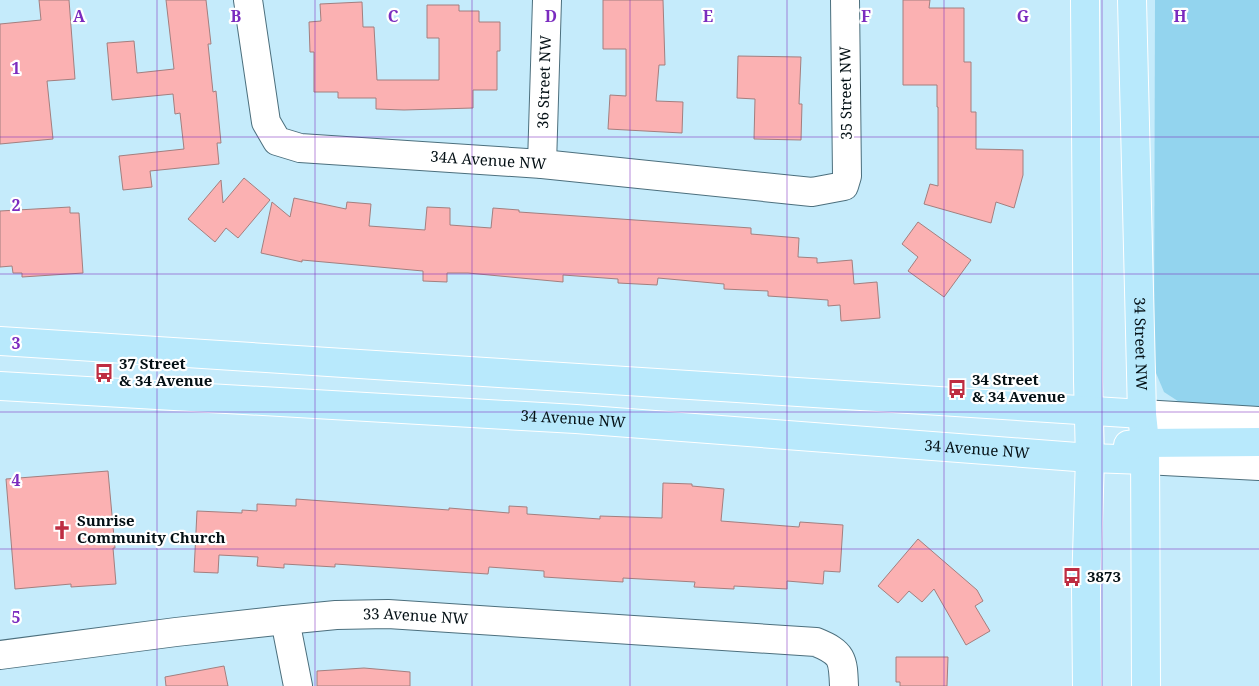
<svg xmlns="http://www.w3.org/2000/svg" width="1259" height="686" viewBox="0 0 1259 686" font-family="'Noto Serif',serif">
  <style>
    .green { fill: #93d4ee }
    .building { fill: #fbb1b2; stroke: #a37f7f }
    .lines { fill: none; stroke-linecap: round; stroke-linejoin: round }
    .minor-casing { stroke: #4c6f7d; stroke-width: 30 }
    .major-casing { stroke: #fff; stroke-width: 30 }
    .minor { stroke: #fff; stroke-width: 28 }
    .major { stroke: #b8e9fc; stroke-width: 28 }
    .grid { fill: none; stroke: #7b2cbf; stroke-width: 1; stroke-opacity: 0.55 }
    .labels { text-anchor: middle; stroke-width: 4.5; stroke-linejoin: round; paint-order: stroke }
    .street-label { font-size: 15px; fill: #030f14; stroke: #fff }
    .poi-label { font-size: 15px; font-weight: bold; fill: #030f14; stroke: #fff; text-anchor: start }
    .grid-label { font-size: 16px; text-anchor: middle; font-weight: bold; fill: #7b2cbf; stroke: #fff; stroke-width: 4.5; stroke-linejoin: round; paint-order: stroke }
  </style>
  <rect width="100%" height="100%" fill="#c5ebfb"/>
  <!-- green -->
  <path class="green" d="M1155,0H1259V407L1184,405L1164,392L1156,373L1154,353Z"/>
  <!-- building -->
  <g class="building">
    <path d="M39,0H69L75,79L47,81L53,139L0,144V24L41,20Z"/>
    <path d="M166,0H206L211,44H208L213,92L216,91L221,143H217L219,164L150,171L152,187L123,190L119,156L184,149L180,113L175,114L173,94L112,100L107,43L134,41L137,73L174,69Z"/>
    <path d="M603,0H663L665,65H659L656,101L683,102L682,133L608,129L610,95L626,96V49H603Z"/>
    <path d="M903,0H930L929,8H964V62H971V112H976V149L1023,150V175L1014,208L996,202L991,223L924,204L930,184L938,186V107H937V85H903Z"/>
    <path d="M362,2L363,27H374L377,80H439V38H427V5H459V11H479V22H500V51H497V90H473V108L404,110L376,109V98H338V92H314V52H310L309,22L321,21L320,4Z"/>
    <path d="M738,56L801,57L799,104H802L801,140L754,139L755,99L737,98Z"/>
    <path d="M244,178L270,200L238,238L226,228L215,242L188,219L221,180L223,203Z"/>
    <path d="M294,198L346,209L347,202L371,204L369,226L425,230L427,207L450,208V225L491,228L493,208L519,210V212L751,228V234L799,238L798,257L817,258V263L852,260L854,284L877,282L880,318L841,321L840,305L828,306V300L768,296V291L724,289V284L658,278L657,285L618,283V279L563,275V282L468,273H447V282L423,281V271L302,260V262L261,253L272,202L290,217Z"/>
    <path d="M70,207V213H79L83,273L22,277V273H13L12,266L0,267V211Z"/>
    <path d="M918,222L971,260L944,297L908,271L918,257L902,244Z"/>
    <path d="M108,471L115,548H113L116,584L71,587V584L15,589L6,479Z"/>
    <path d="M663,483L692,484V486L724,489L721,521L799,527L800,522L843,525L840,572L824,571L823,584L787,581V589L734,586V589L694,587L695,582L623,578V582L544,577V571L489,567L488,574L335,564V567L284,564V568L257,566L258,557L219,555L218,573L194,572L197,511L242,513V510L257,511V504L296,506V499L449,510V508L509,513V506L527,507V514L600,519V516L662,518Z"/>
    <path d="M918,539L977,590L983,601L975,606L990,631L966,645L934,589L922,602L909,591L898,603L878,586Z"/>
    <path d="M896,657H948L947,686H900V682H896Z"/>
    <path d="M224,666L228,686H166L165,677Z"/>
    <path d="M364,668L410,672V686H317V671Z"/>
  </g>
  <g class="lines">
    <!-- minor casing -->
    <g class="minor-casing">
      <g id="minor">
        <path id="s1" d="M248,0L266,122L277,141L300,148L542,164L812,192L844,186L847,176L845,0"/>
        <path id="s2" d="M542,164L547,0"/>
        <path d="M1142,414L1259,421"/>
        <path d="M1145,460L1259,466"/>
        <path d="M285,620L298,686"/>
        <path id="s3" d="M0,655L176,632L285,620L336,615L388,614L816,642C843,653 843,659 844,686"/>
      </g>
    </g>
    <!-- major casing -->
    <g class="major-casing">
      <g id="major">
        <path d="M1085,0L1088,381L1090,458L1086,588L1087,686"/>
        <path id="s4" d="M1132,0L1142,414L1145,443L1146,686"/>
        <path d="M0,341L1142,414"/>
        <path id="s5" d="M0,386L576,419L1090,458L1145,460"/>
        <path d="M1128,445L1145,443L1259,442"/>
      </g>
    </g>
    <!-- minor -->
    <use href="#minor" class="minor"/>
    <!-- major -->
    <use href="#major" class="major"/>
  </g>
  <!-- grid -->
  <path class="grid" d="M157,0V686M315,0V686M472,0V686M630,0V686M787,0V686M944,0V686M1102,0V686M0,137H1259M0,274H1259M0,412H1259M0,549H1259"/>
  <!-- icons -->
  <defs>
    <g id="bus-bare" transform="scale(1.5)"><path d="M-5-6H5V4H4V6H2V4H-2V6H-4V4H-5ZM-3.5-4V0h7V-4ZM-3.5 1.2v1.5H-2V1.2ZM2 1.2v1.5H3.5V1.2Z" fill="#be2d42" stroke="#fff" stroke-width="2.5" paint-order="stroke"/></g>
    <g id="church-bare" transform="scale(1.5)"><path d="M-1.2-6h2.4v3.5h3.3v2.4h-3.3V6h-2.4V-.1h-3.3v-2.4h3.3Z" fill="#be2d42" stroke="#fff" stroke-width="2.5" paint-order="stroke"/></g>
  </defs>
  <g fill-rule="evenodd">
    <use href="#bus-bare" x="104" y="373"/>
    <use href="#bus-bare" x="957" y="389"/>
    <use href="#church-bare" x="62" y="530"/>
    <use href="#bus-bare" x="1072" y="577"/>
  </g>
  <g class="labels">
    <!-- street labels -->
    <g class="street-label">
      <text dy="5" stroke="none"><textPath href="#s2" startOffset="82">36 Street NW</textPath></text>
      <text transform="translate(846 93) rotate(-91)" y="5">35 Street NW</text>
      <text dy="5" stroke="none"><textPath href="#s1" startOffset="358">34A Avenue NW</textPath></text>
      <text dy="5" stroke="none"><textPath href="#s4" startOffset="344">34 Street NW</textPath></text>
      <text dy="5" stroke="none"><textPath href="#s5" startOffset="574">34 Avenue NW</textPath></text>
      <text dy="5" stroke="none"><textPath href="#s5" startOffset="979">34 Avenue NW</textPath></text>
      <text dy="5" stroke="none"><textPath href="#s3" startOffset="418">33 Avenue NW</textPath></text>
    </g>
    <!-- poi labels -->
    <g class="poi-label">
      <text x="119" y="369">37 Street<tspan x="119" dy="17">&amp; 34 Avenue</tspan></text>
      <text x="972" y="385">34 Street<tspan x="972" dy="17">&amp; 34 Avenue</tspan></text>
      <text x="77" y="526">Sunrise<tspan x="77" dy="17">Community Church</tspan></text>
      <text x="1087" y="582">3873</text>
    </g>
  </g>
  <g class="grid-label">
    <text x="79" y="22">A</text>
    <text x="236" y="22">B</text>
    <text x="393" y="22">C</text>
    <text x="551" y="22">D</text>
    <text x="708" y="22">E</text>
    <text x="866" y="22">F</text>
    <text x="1023" y="22">G</text>
    <text x="1180" y="22">H</text>
    <text x="16" y="74">1</text>
    <text x="16" y="211">2</text>
    <text x="16" y="349">3</text>
    <text x="16" y="486">4</text>
    <text x="16" y="623">5</text>
  </g>
</svg>
